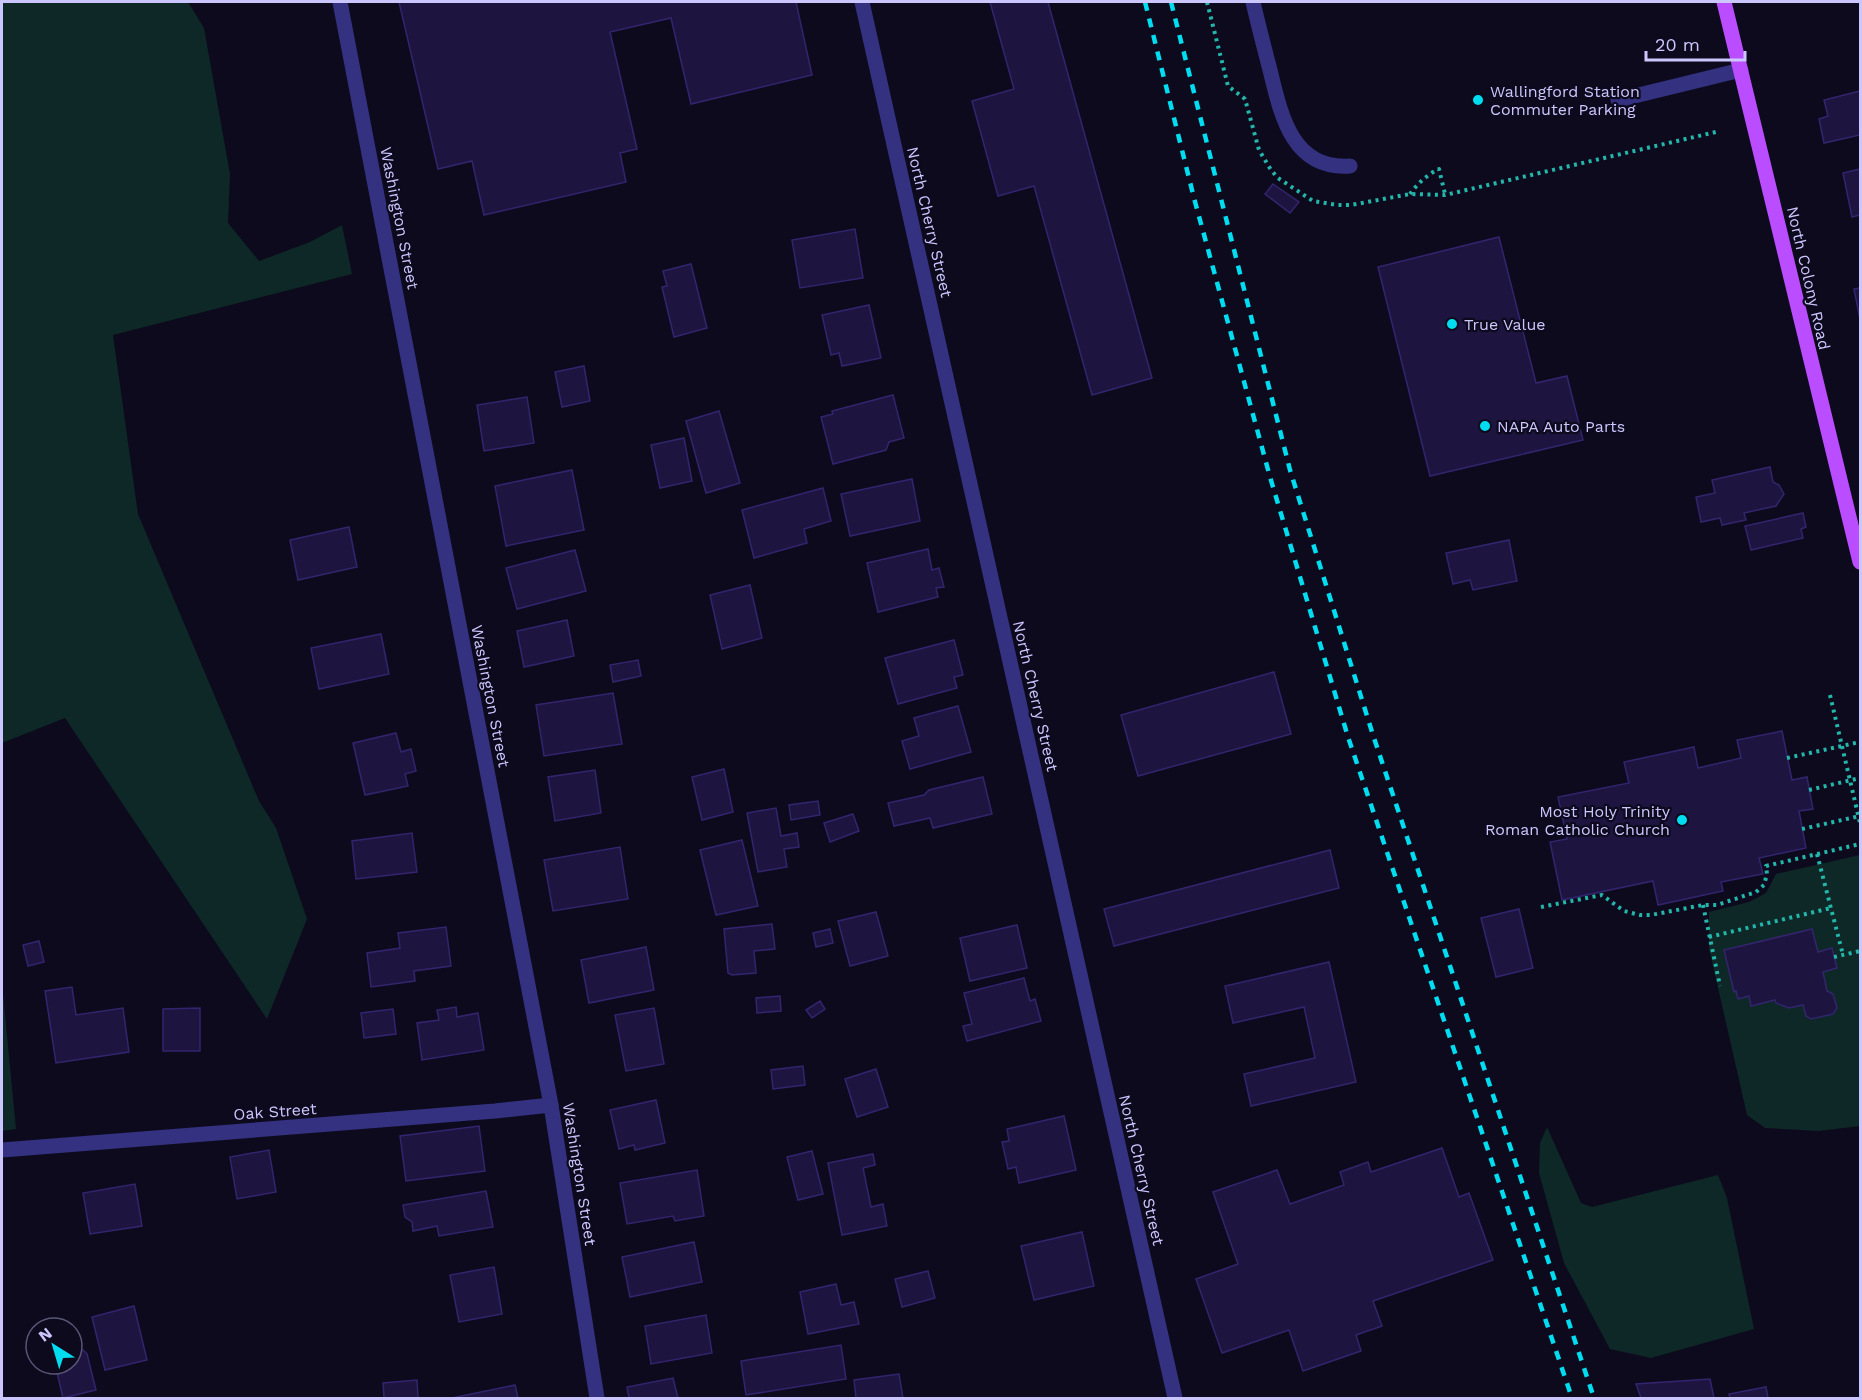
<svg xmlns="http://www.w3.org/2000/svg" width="1862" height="1400" viewBox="0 0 1862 1400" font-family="'Work Sans',sans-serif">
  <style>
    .green { fill: #0d2826 }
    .building { fill: #1d1540; stroke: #32256e; stroke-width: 1.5 }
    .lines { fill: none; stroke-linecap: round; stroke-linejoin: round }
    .path { stroke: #23b6ab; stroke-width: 4; stroke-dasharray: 3 4.5; stroke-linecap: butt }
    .lane { stroke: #333180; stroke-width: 15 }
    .street { stroke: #333180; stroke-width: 15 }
    .primary { stroke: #ba4dff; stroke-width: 15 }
    .rail { stroke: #00ddf1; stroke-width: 4.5; stroke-dasharray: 9 8; stroke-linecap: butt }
    .poi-dot { fill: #00ddf1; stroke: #0d0a1d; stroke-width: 2 }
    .labels { text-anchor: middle; stroke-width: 4.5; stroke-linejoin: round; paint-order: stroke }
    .poi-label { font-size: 16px; fill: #ccc6ff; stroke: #0d0a1d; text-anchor: start }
    .street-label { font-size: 16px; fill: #ccc6ff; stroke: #0d0a1d }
  </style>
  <rect width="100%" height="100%" fill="#0d0a1d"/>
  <!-- green -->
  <g class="green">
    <path d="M2,2H188L204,28L230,174L228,223L259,261L310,242L342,225L352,274L113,335L138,514L259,801L276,828L307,919L267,1019L65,718L2,743Z"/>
    <path d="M1860,855V1126L1819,1131L1765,1128L1747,1115L1709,948V912L1749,902L1766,893L1776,874Z"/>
    <path d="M2,983L16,1129L2,1131Z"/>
    <path d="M1547,1127L1581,1203L1592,1207L1718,1175L1727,1198L1754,1329L1651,1358L1610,1349L1564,1263L1539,1173L1540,1143Z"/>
  </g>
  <!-- building -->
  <g class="building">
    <path d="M399,2H796L812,75L691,104L671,18L610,32L637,149L620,153L626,182L484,215L472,161L438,169Z"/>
    <path d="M990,2H1048L1152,378L1092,395L1034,186L998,196L972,101L1014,89Z"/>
    <path d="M1860,91V135L1824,143L1819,119L1828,116L1824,100Z"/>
    <path d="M1860,169V215L1852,217L1843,173Z"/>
    <path d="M1273,184L1299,202L1290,213L1265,194Z"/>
    <path d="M855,229L863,278L800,288L792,240Z"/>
    <path d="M1499,237L1536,383L1567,376L1583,440L1430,476L1378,267Z"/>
    <path d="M691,264L707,328L674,337L662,287L667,286L663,271Z"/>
    <path d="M1860,288V319L1854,289Z"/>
    <path d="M869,305L881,358L842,366L839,353L831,355L822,315Z"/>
    <path d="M584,366L590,401L562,407L555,372Z"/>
    <path d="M893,395L904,438L889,442L886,450L833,464L821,417L833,414L832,411Z"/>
    <path d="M527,397L534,443L484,451L477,405Z"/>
    <path d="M719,411L740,483L706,493L686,421Z"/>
    <path d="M684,438L692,481L660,488L651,445Z"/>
    <path d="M1770,467L1773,482L1779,485L1784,494L1776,506L1744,513L1746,520L1722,525L1720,518L1701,522L1696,497L1715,493L1712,480Z"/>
    <path d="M572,470L584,530L506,546L495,486Z"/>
    <path d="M912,479L920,521L850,536L841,494Z"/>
    <path d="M823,488L831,521L804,529L807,543L754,558L742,510Z"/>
    <path d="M1803,513L1806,527L1801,529L1803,538L1751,550L1745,526Z"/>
    <path d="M349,527L357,567L298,580L290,540Z"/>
    <path d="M1509,540L1517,581L1473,590L1470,580L1453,584L1446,553Z"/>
    <path d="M928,549L932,570L939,568L944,587L936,588L938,597L878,612L867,563Z"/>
    <path d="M575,550L586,591L517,609L506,568Z"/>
    <path d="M750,585L762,638L722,649L710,595Z"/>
    <path d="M567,620L574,656L524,667L517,631Z"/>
    <path d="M381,634L389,674L319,689L311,648Z"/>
    <path d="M954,640L963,675L954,677L957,688L898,704L885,658Z"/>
    <path d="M638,660L641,676L613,682L610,665Z"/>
    <path d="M1274,672L1291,734L1138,776L1121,715Z"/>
    <path d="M613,693L622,744L544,756L536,705Z"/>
    <path d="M958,706L971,752L910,769L902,741L919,736L914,718Z"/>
    <path d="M1782,731L1792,780L1807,777L1813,809L1799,811L1806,848L1759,858L1763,874L1721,882L1723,891L1658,905L1653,881L1562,900L1550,842L1567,839L1558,797L1629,783L1624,762L1694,747L1698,768L1741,758L1737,740Z"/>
    <path d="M396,733L401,752L411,749L416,771L405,774L408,786L365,795L353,743Z"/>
    <path d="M724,769L733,812L702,820L692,777Z"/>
    <path d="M595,770L601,813L555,821L548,777Z"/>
    <path d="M983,777L992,814L933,828L930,818L894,826L888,803L924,795L929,790Z"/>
    <path d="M818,801L820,815L791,820L789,805Z"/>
    <path d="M776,808L781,836L797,833L799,847L784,849L787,867L758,872L747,813Z"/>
    <path d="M853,814L859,831L830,842L824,823Z"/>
    <path d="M412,833L417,872L356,879L352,841Z"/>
    <path d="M742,840L758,906L716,915L700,850Z"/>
    <path d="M620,847L628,899L553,911L544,860Z"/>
    <path d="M1330,850L1339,888L1114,946L1104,909Z"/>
    <path d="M1519,909L1533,968L1496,977L1481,918Z"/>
    <path d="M876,912L888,956L850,966L838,921Z"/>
    <path d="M772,924L775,949L754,951L756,973L732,975L728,973L724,929Z"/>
    <path d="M1017,925L1027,968L970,981L960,938Z"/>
    <path d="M446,927L451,966L414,971L415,981L371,987L367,953L400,948L398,933Z"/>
    <path d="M830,929L833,943L816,947L813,933Z"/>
    <path d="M1812,929L1818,952L1832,948L1837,968L1823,972L1827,991L1833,994L1837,1008L1833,1014L1811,1019L1806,1016L1803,1005L1789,1008L1776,1003L1775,1000L1751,1006L1749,996L1738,999L1736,991L1734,992L1724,950Z"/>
    <path d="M39,941L44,962L28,966L23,945Z"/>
    <path d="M646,947L654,990L589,1003L581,960Z"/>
    <path d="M1329,962L1356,1082L1251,1106L1244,1074L1315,1058L1304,1007L1233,1023L1225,986Z"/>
    <path d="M1024,978L1030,1001L1035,999L1041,1021L967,1041L963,1026L972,1024L964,993Z"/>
    <path d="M72,987L76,1015L123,1008L129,1052L56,1063L45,991Z"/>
    <path d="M780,996L781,1011L757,1013L756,998Z"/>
    <path d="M820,1001L825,1009L812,1018L806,1010Z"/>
    <path d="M456,1007L457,1017L478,1013L484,1050L422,1060L417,1023L439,1020L437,1010Z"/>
    <path d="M200,1008V1051H163V1009Z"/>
    <path d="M654,1008L664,1064L626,1071L615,1015Z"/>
    <path d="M393,1009L396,1034L364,1038L361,1013Z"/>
    <path d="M803,1066L805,1085L773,1089L771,1070Z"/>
    <path d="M876,1069L888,1107L857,1117L845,1079Z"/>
    <path d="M656,1100L665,1143L635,1150L634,1145L619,1149L610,1110Z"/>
    <path d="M1064,1116L1076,1170L1019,1183L1016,1167L1008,1169L1002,1142L1009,1141L1007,1129Z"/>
    <path d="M479,1126L485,1171L406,1181L400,1136Z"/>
    <path d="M1442,1148L1459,1197L1469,1193L1493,1260L1373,1301L1382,1326L1356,1335L1361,1351L1303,1371L1289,1330L1222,1353L1196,1279L1238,1264L1213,1192L1277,1170L1290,1204L1344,1185L1340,1172L1368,1162L1371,1172Z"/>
    <path d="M269,1150L276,1192L237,1199L230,1157Z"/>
    <path d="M812,1151L823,1194L798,1200L787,1157Z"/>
    <path d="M873,1154L875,1165L863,1168L871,1207L883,1204L887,1226L842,1235L828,1163Z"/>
    <path d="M697,1170L704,1216L675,1221L673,1216L627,1224L620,1183Z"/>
    <path d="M135,1184L142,1226L90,1234L83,1193Z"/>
    <path d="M486,1191L493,1227L439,1236L437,1226L413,1231L412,1222L405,1217L403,1205Z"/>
    <path d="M1082,1232L1094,1286L1034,1300L1021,1246Z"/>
    <path d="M694,1242L702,1282L630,1297L622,1257Z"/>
    <path d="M494,1267L502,1314L459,1322L450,1275Z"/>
    <path d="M928,1271L935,1298L902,1307L895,1279Z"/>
    <path d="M836,1284L841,1305L854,1302L859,1324L808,1334L800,1292Z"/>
    <path d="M134,1306L147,1360L105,1370L92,1317Z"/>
    <path d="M706,1315L712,1353L651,1364L645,1326Z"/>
    <path d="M841,1345L846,1379L746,1395L741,1361Z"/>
    <path d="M83,1350L87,1354L96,1390L63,1398L55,1364H72V1353Z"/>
    <path d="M899,1374L903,1398H856L854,1380Z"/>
    <path d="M673,1378L678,1398H629L627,1387Z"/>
    <path d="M1710,1379L1714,1398H1641L1636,1384Z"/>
    <path d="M417,1380L418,1398H384L383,1383Z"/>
    <path d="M515,1385L518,1398H452Z"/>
    <path d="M1766,1387L1768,1398H1730L1729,1394Z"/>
  </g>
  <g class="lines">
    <!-- path -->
    <g class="path">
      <path d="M1207,2L1228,86L1245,99L1259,150L1271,170L1278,178L1313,201L1337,205H1351L1410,194L1445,195L1720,131"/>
      <path d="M1410,194C1417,184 1428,174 1439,169L1445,194"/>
      <path d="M1830,695L1860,823"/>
      <path d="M1787,758L1860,742"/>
      <path d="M1809,790L1860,778"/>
      <path d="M1802,829L1860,816"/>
      <path d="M1817,854L1843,955"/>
      <path d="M1703,905L1720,986"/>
      <path d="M1541,907L1602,895L1624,911L1640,915H1651L1703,905H1717L1756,892L1764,885L1767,874L1766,866L1860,844"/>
      <path d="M1709,937L1831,908"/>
      <path d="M1834,957L1860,951"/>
    </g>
    <!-- lane -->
    <g class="lane">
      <path d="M1253,2C1258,24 1264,47 1270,70C1281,115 1292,170 1350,166"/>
      <path d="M1618,100L1741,70"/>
    </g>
    <!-- street -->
    <g class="street">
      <path d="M340,2L551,1105L597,1398"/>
      <path d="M862,2L1175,1398"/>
      <path d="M2,1150L495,1111L551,1105"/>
    </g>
    <!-- primary -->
    <path class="primary" d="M1724,2L1860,562"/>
    <!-- rail -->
    <g class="rail">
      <path d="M1145,2L1194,198L1270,477L1348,737L1572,1398"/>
      <path d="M1171,2L1290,470L1373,735L1594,1398"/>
    </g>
  </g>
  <!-- markers -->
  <g class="poi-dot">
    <circle cx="1478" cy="100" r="6"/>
    <circle cx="1452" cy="324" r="6"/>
    <circle cx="1485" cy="426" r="6"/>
    <circle cx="1682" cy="820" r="6"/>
  </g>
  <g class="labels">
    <!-- poi labels -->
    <g class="poi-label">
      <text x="1490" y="97">Wallingford Station<tspan x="1490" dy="18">Commuter Parking</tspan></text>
      <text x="1464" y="330">True Value</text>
      <text x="1497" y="432">NAPA Auto Parts</text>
      <text x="1670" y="817" text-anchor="end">Most Holy Trinity<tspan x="1670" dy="18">Roman Catholic Church</tspan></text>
    </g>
    <!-- street labels -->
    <g class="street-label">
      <text transform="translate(400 218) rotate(79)" y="6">Washington Street</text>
      <text transform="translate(930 222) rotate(77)" y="6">North Cherry Street</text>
      <text transform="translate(1809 278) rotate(77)" y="6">North Colony Road</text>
      <text transform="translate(491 696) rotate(79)" y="6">Washington Street</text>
      <text transform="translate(1036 696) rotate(77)" y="6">North Cherry Street</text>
      <text transform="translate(275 1111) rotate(-4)" y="6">Oak Street</text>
      <text transform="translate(1142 1170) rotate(77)" y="6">North Cherry Street</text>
      <text transform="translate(580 1174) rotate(81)" y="6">Washington Street</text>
    </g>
  </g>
  <!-- border -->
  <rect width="1862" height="1400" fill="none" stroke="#ccc6ff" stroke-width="6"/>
  <!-- north arrow -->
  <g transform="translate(54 1346) rotate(323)"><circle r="28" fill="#0d0a1d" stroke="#595577" stroke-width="1.5"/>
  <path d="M0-4.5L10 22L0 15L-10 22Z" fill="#00ddf1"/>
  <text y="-9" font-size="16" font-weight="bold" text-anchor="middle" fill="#ccc6ff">N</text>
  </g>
  <!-- scale -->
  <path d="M1646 51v9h99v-9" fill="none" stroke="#ccc6ff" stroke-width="3"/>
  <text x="1655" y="51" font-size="18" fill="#ccc6ff" stroke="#0d0a1d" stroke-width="4.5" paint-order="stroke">20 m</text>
</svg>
